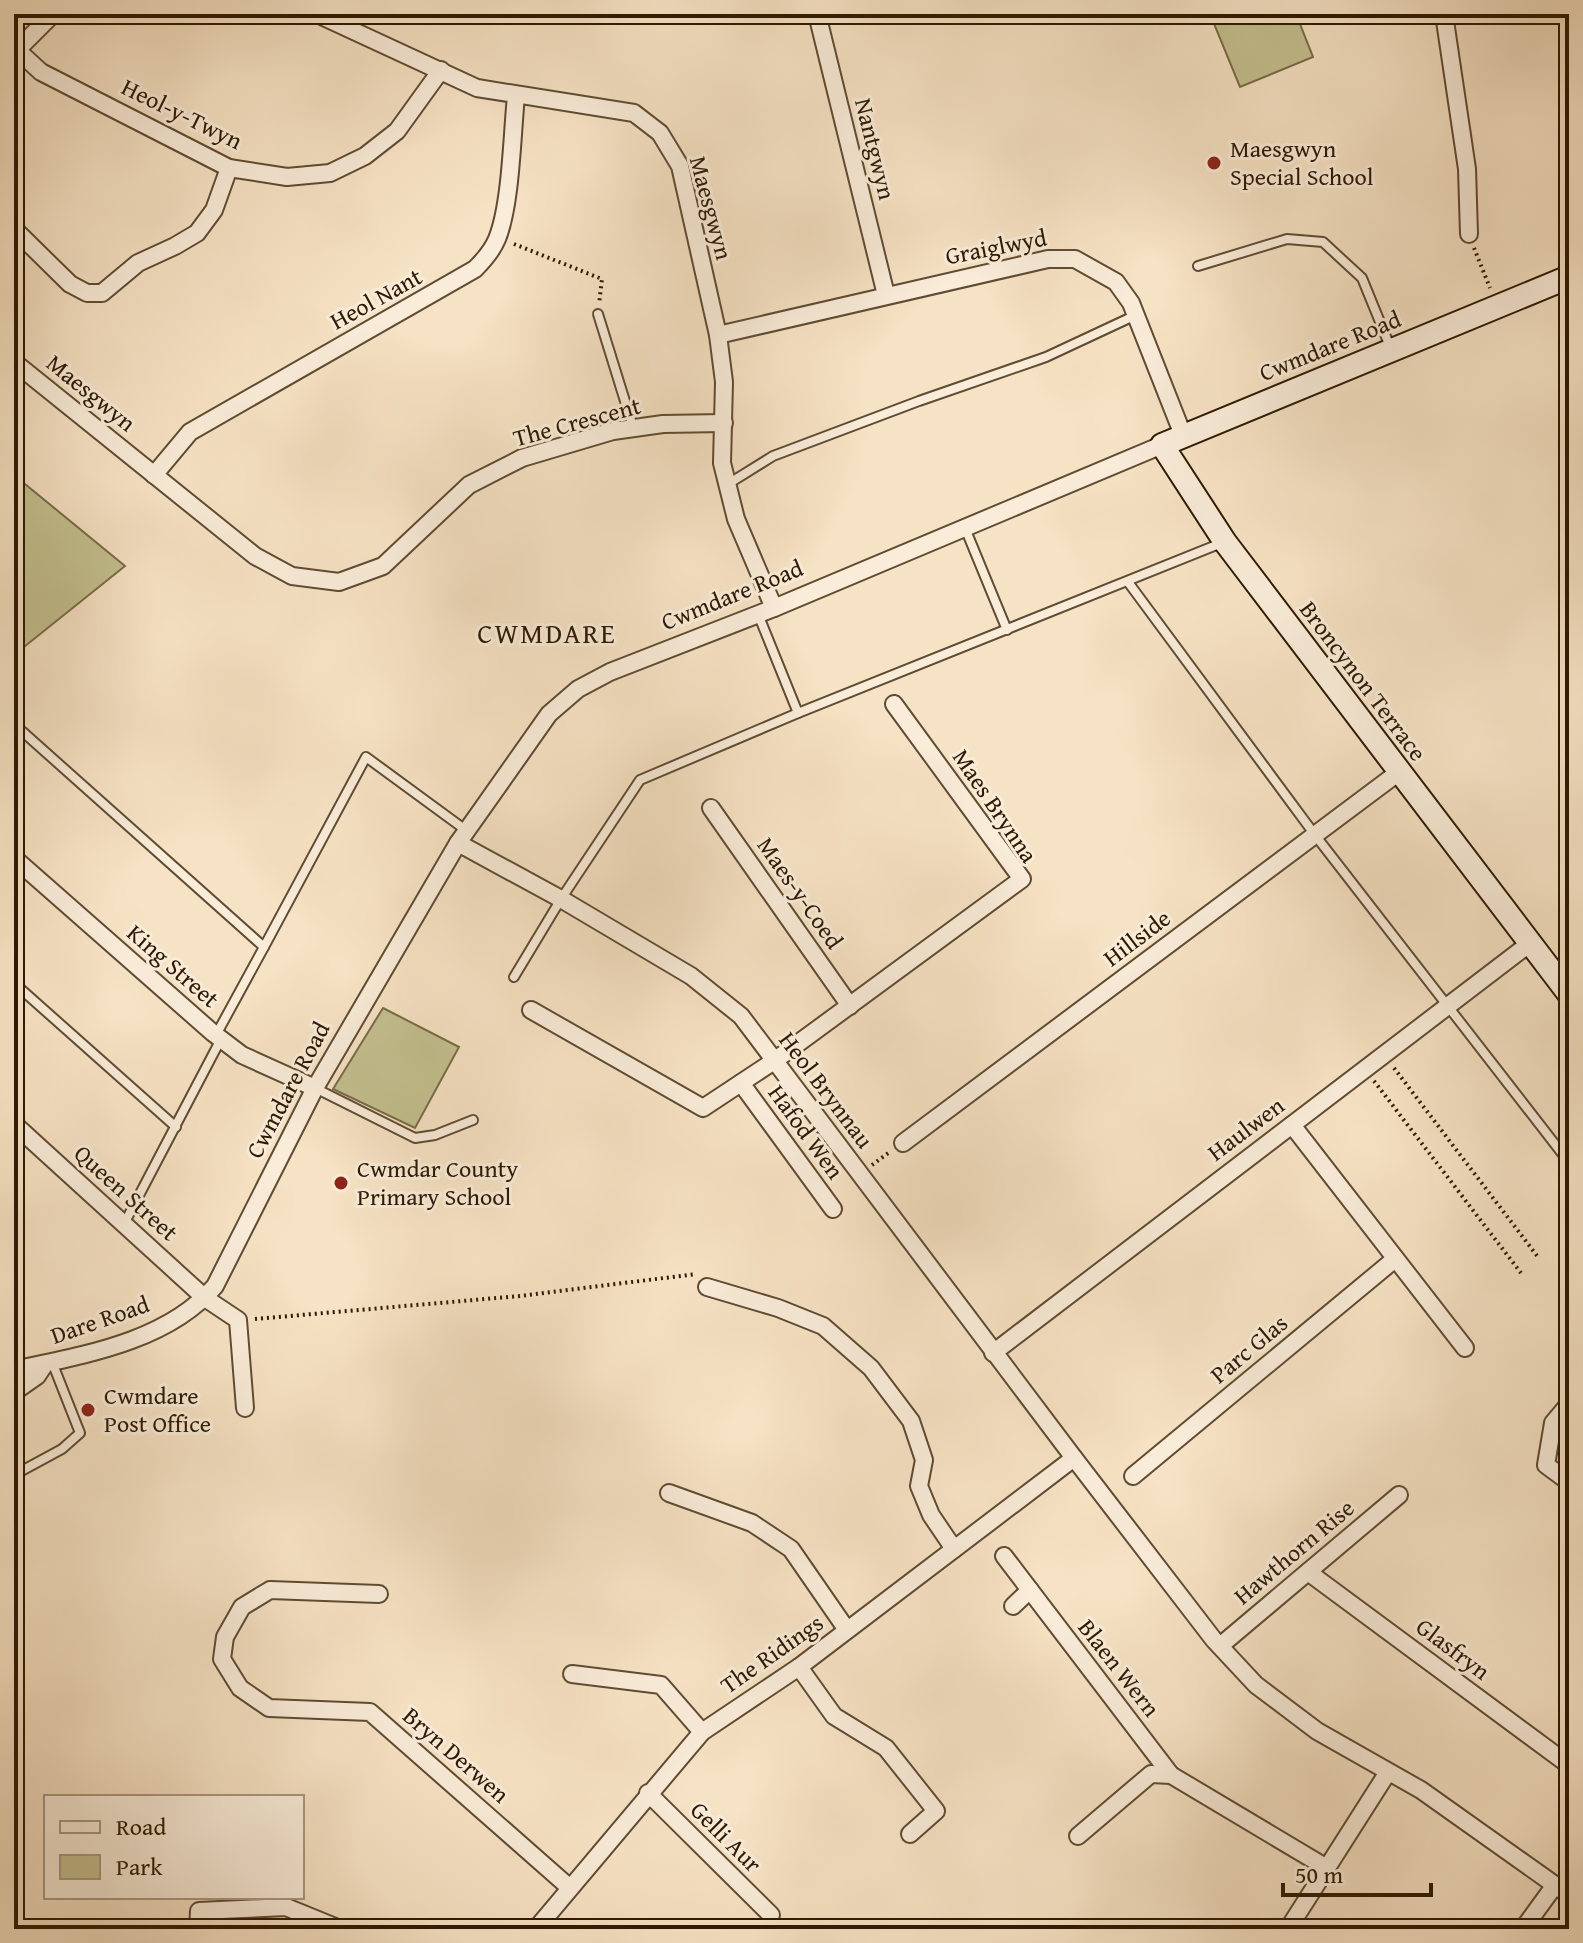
<svg xmlns="http://www.w3.org/2000/svg" width="1583" height="1943" viewBox="0 0 1583 1943" font-family="'Gentium Book Plus',serif">
  <style>
    .green { fill: #c4c08f; stroke: #786c48; stroke-width: 2 }
    .lines { fill: none; stroke-linecap: round; stroke-linejoin: round }
    .lane-casing { stroke: #5f4b32; stroke-width: 12 }
    .street-casing { stroke: #5f4b32; stroke-width: 20 }
    .secondary-casing { stroke: #2d1902; stroke-width: 26 }
    .path { stroke: #2d1902; stroke-width: 4; stroke-dasharray: 2 4; stroke-linecap: butt }
    .lane { stroke: #f9ecd9; stroke-width: 8 }
    .street { stroke: #f9ecd9; stroke-width: 16 }
    .secondary { stroke: #f9ecd9; stroke-width: 22 }
    .poi-dot { fill: #8f2418; stroke: #f9ecd9; stroke-width: 3 }
    .labels { text-anchor: middle; stroke-width: 6; stroke-linejoin: round; paint-order: stroke }
    .street-label { font-size: 24px; fill: #2d1902; stroke: #f9ecd9 }
    .poi-label { font-size: 24px; fill: #2d1902; stroke: #f9ecd9; text-anchor: start }
    .quarter-label { font-size: 28px; letter-spacing: 2px; fill: #2d1902; stroke: #f9ecd9 }
  </style>
  <rect width="100%" height="100%" fill="#f6e2c4"/>
  <filter id="stains"><feTurbulence type="fractalNoise" baseFrequency=".0025" numOctaves="4"/><feColorMatrix values="0 0 0 0 .2 0 0 0 0 .09 0 0 0 0 .02 0 0 0 .5 -.17"/></filter>
  <radialGradient id="worn" r=".72"><stop offset=".6" stop-color="#630" stop-opacity="0"/><stop offset="1" stop-color="#630" stop-opacity=".3"/></radialGradient>
  <!-- green -->
  <g class="green">
    <path d="M1210,14H1296L1313,57L1240,87Z"/>
    <path d="M14,475L125,566L14,655Z"/>
    <path d="M383,1008L459,1047L415,1128L333,1089Z"/>
  </g>
  <g class="lines">
    <!-- lane casing -->
    <g class="lane-casing">
      <g id="lane">
        <path d="M1198,266L1287,239L1323,242L1362,278L1391,349"/>
        <path d="M598,314L633,427"/>
        <path d="M728,484L773,456L919,401L1046,357L1136,315"/>
        <path d="M965,528L1007,630"/>
        <path d="M1128,582L1315,835L1568,1161"/>
        <path d="M758,614L798,713"/>
        <path d="M14,724L264,947L216,1035"/>
        <path d="M264,947L366,757L467,831"/>
        <path d="M514,977L561,899L640,780L798,713L1224,542"/>
        <path d="M14,983L176,1127"/>
        <path d="M315,1088L415,1138L435,1135L473,1120"/>
        <path d="M124,1224L221,1039"/>
        <path d="M14,1475L62,1449L80,1433L52,1362"/>
      </g>
    </g>
    <!-- street casing -->
    <g class="street-casing">
      <g id="street">
        <path d="M317,14L477,88L634,113L660,133L680,166L718,335L724,382L722,463L736,519L774,608"/>
        <path d="M817,14L886,295"/>
        <path d="M1444,14L1467,169L1469,234"/>
        <path d="M17,50L41,72L229,168L287,177L330,173L365,156L397,131L441,70"/>
        <path d="M14,53L53,14"/>
        <path d="M14,229L70,284L87,293H102L138,263L175,246L197,233L214,210L229,168"/>
        <path d="M718,335L1048,259H1075L1116,282L1131,303L1183,435"/>
        <path d="M14,362L255,556L292,576L339,582L383,566L469,485L522,458L613,431L663,424L724,423"/>
        <path d="M154,475L190,432L475,269C484,260 492,251 497,239C511,205 512,135 516,96"/>
        <path d="M711,808L850,1006"/>
        <path d="M458,843L561,899L691,976L741,1016L1074,1458L1214,1640L1256,1685L1317,1731L1421,1790L1569,1895"/>
        <path d="M14,858L213,1033L242,1055L315,1088"/>
        <path d="M531,1010L703,1108L774,1061L1022,879L894,704"/>
        <path d="M741,1083L833,1209"/>
        <path d="M14,1124L205,1298L238,1320L245,1408"/>
        <path d="M1292,1125L1465,1348"/>
        <path d="M903,1143L1399,772"/>
        <path d="M707,1287L778,1308L823,1326L871,1368L911,1421L924,1460L919,1486L931,1515L954,1549"/>
        <path d="M993,1353L1529,944"/>
        <path d="M14,1370C83,1355 167,1342 215,1286L315,1088L458,843L549,714L578,689L610,672L774,608L1162,445"/>
        <path d="M14,1392L37,1376L45,1364"/>
        <path d="M1569,1404L1553,1423L1546,1465L1569,1482"/>
        <path d="M1133,1476L1395,1259"/>
        <path d="M669,1493L752,1523L791,1549L847,1630"/>
        <path d="M1004,1556L1171,1775"/>
        <path d="M1308,1572L1569,1765"/>
        <path d="M379,1594L270,1590L242,1607L225,1637L222,1659L240,1688L269,1708L370,1712L570,1888"/>
        <path d="M1013,1606L1030,1590"/>
        <path d="M1220,1646L1399,1495"/>
        <path d="M799,1667L834,1716L886,1748L936,1811L910,1834"/>
        <path d="M572,1674L661,1685L702,1732"/>
        <path d="M648,1793L771,1915"/>
        <path d="M1078,1836L1151,1774L1171,1775L1327,1868"/>
        <path d="M198,1929L199,1911L286,1907L340,1929"/>
        <path d="M536,1929L702,1732L799,1667L1074,1458"/>
        <path d="M1288,1929L1388,1772"/>
        <path d="M1523,1929L1555,1885"/>
      </g>
    </g>
    <!-- secondary casing -->
    <g class="secondary-casing">
      <path id="secondary" d="M1569,277L1162,445L1225,542L1569,994"/>
    </g>
    <!-- path -->
    <g class="path">
      <path d="M514,244L602,279L599,304"/>
      <path d="M1474,248L1490,288"/>
      <path d="M1394,1068L1538,1257"/>
      <path d="M1374,1081L1521,1273"/>
      <path d="M872,1165L891,1151"/>
      <path d="M255,1319L520,1296L696,1274"/>
    </g>
    <!-- lane -->
    <use href="#lane" class="lane"/>
    <!-- street -->
    <use href="#street" class="street"/>
    <!-- secondary -->
    <use href="#secondary" class="secondary"/>
  </g>
  <!-- markers -->
  <g class="poi-dot">
    <circle cx="1214" cy="163" r="8"/>
    <circle cx="341" cy="1183" r="8"/>
    <circle cx="88" cy="1410" r="8"/>
  </g>
  <g class="labels">
    <!-- street labels -->
    <g class="street-label">
      <text transform="translate(182 114) rotate(26)" y="8">Heol-y-Twyn</text>
      <text transform="translate(875 149) rotate(76)" y="8">Nantgwyn</text>
      <text transform="translate(711 208) rotate(75)" y="8">Maesgwyn</text>
      <text transform="translate(996 247) rotate(-11)" y="8">Graiglwyd</text>
      <text transform="translate(376 299) rotate(-29)" y="8">Heol Nant</text>
      <text transform="translate(1330 346) rotate(-22)" y="8">Cwmdare Road</text>
      <text transform="translate(91 393) rotate(39)" y="8">Maesgwyn</text>
      <text transform="translate(577 422) rotate(-15)" y="8">The Crescent</text>
      <text transform="translate(732 595) rotate(-22)" y="8">Cwmdare Road</text>
      <text transform="translate(1363 681) rotate(53)" y="8">Broncynon Terrace</text>
      <text transform="translate(995 806) rotate(56)" y="8">Maes Brynna</text>
      <text transform="translate(800 893) rotate(55)" y="8">Maes-y-Coed</text>
      <text transform="translate(1137 938) rotate(-37)" y="8">Hillside</text>
      <text transform="translate(173 966) rotate(41)" y="8">King Street</text>
      <text transform="translate(288 1090) rotate(-62)" y="8">Cwmdare Road</text>
      <text transform="translate(826 1090) rotate(53)" y="8">Heol Brynnau</text>
      <text transform="translate(1246 1129) rotate(-37)" y="8">Haulwen</text>
      <text transform="translate(806 1132) rotate(54)" y="8">Hafod Wen</text>
      <text transform="translate(126 1193) rotate(42)" y="8">Queen Street</text>
      <text transform="translate(100 1320) rotate(-19)" y="8">Dare Road</text>
      <text transform="translate(1249 1349) rotate(-40)" y="8">Parc Glas</text>
      <text transform="translate(1294 1552) rotate(-40)" y="8">Hawthorn Rise</text>
      <text transform="translate(1453 1649) rotate(37)" y="8">Glasfryn</text>
      <text transform="translate(772 1654) rotate(-35)" y="8">The Ridings</text>
      <text transform="translate(1119 1668) rotate(52)" y="8">Blaen Wern</text>
      <text transform="translate(456 1755) rotate(41)" y="8">Bryn Derwen</text>
      <text transform="translate(726 1837) rotate(45)" y="8">Gelli Aur</text>
    </g>
    <!-- poi labels -->
    <g class="poi-label">
      <text x="1230" y="157">Maesgwyn<tspan x="1230" dy="28">Special School</tspan></text>
      <text x="357" y="1177">Cwmdar County<tspan x="357" dy="28">Primary School</tspan></text>
      <text x="104" y="1404">Cwmdare<tspan x="104" dy="28">Post Office</tspan></text>
    </g>
    <!-- quarter labels -->
    <g class="quarter-label">
      <text x="547" y="643">CWMDARE</text>
    </g>
  </g>
  <!-- margin -->
  <rect width="1583" height="1943" fill="none" stroke="#f6e2c4" stroke-width="48"/>
  <rect x="16" y="16" width="1551" height="1911" fill="none" stroke="#2d1902" stroke-width="4"/>
  <rect x="24" y="24" width="1535" height="1895" fill="none" stroke="#2d1902" stroke-width="2"/>
  <!-- legend -->
  <rect x="44" y="1795" width="260" height="104" fill="#f9ecd9" stroke="#a79883" stroke-width="2"/>
  <rect x="60" y="1821" width="40" height="12" fill="#f9ecd9" stroke="#a79883" stroke-width="2"/>
  <text x="116" y="1835" font-size="24" fill="#2d1902">Road</text>
  <rect x="60" y="1855" width="40" height="24" fill="#c4c08f" stroke="#a79883" stroke-width="2"/>
  <text x="116" y="1875" font-size="24" fill="#2d1902">Park</text>
  <!-- scale -->
  <path d="M1283 1883v12h148v-12" fill="none" stroke="#2d1902" stroke-width="4"/>
  <text x="1295" y="1883" font-size="24" fill="#2d1902" stroke="#f9ecd9" stroke-width="6" paint-order="stroke">50 m</text>
  <rect width="100%" height="100%" filter="url(#stains)"/>
  <rect width="100%" height="100%" fill="url(#worn)"/>
</svg>
